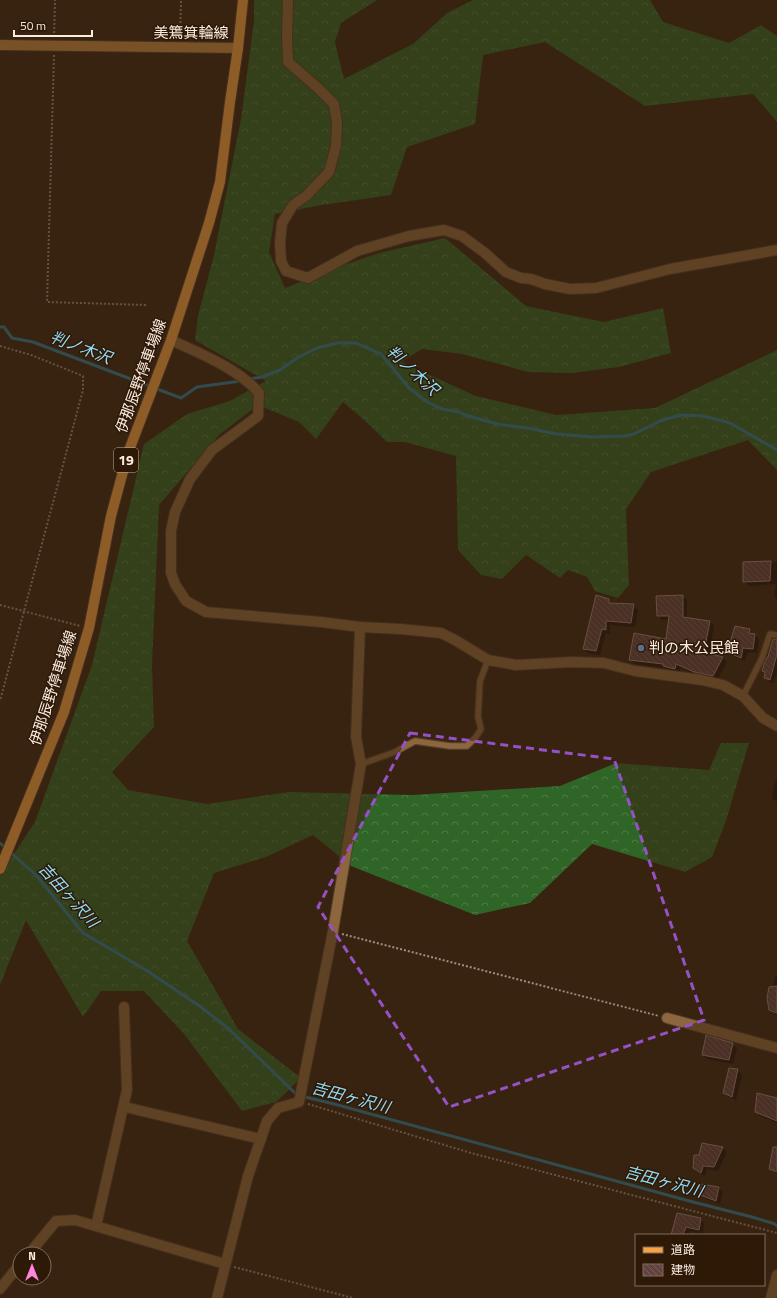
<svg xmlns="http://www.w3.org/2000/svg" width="777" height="1298" viewBox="0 0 777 1298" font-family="'Titillium Web','Noto Sans JP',sans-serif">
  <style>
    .forest { fill: url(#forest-crowns) }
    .shadow { fill: #0007 }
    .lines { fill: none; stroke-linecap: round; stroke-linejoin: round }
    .stream { stroke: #2a7e99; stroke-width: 3 }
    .building { fill: url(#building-back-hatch); stroke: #a6827e }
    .service-casing { stroke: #533e2d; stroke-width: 8 }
    .minor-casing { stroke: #533e2d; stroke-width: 12 }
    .tertiary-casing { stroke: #533e2d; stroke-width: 12 }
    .secondary-casing { stroke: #533e2d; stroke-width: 12 }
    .primary-casing { stroke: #533e2d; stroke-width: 12 }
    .path { stroke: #a08d7f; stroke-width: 2; stroke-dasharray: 2 2; stroke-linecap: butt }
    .service { stroke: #8e663d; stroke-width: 5.5 }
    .minor { stroke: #8e663d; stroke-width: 10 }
    .tertiary { stroke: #8e663d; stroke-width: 10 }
    .secondary { stroke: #c88942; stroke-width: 10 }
    .primary { stroke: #f5a343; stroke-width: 10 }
    .marked { fill: none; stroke: #9552c6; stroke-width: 3; stroke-dasharray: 8 5; stroke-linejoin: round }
    .service-dot { fill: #5c6f8a; stroke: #2e1906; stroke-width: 1.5 }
    .labels { text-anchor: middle; stroke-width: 3; stroke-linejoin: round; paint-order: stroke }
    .shield { fill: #2e1906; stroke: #bead9f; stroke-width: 1 }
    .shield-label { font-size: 14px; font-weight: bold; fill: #fbece1 }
    .street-label { font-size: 15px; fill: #fbece1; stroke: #2e1906 }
    .poi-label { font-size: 15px; fill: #fbece1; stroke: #2e1906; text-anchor: start }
    .water-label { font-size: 16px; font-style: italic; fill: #91dcf9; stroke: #2e1906 }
  </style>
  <defs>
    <pattern id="forest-crowns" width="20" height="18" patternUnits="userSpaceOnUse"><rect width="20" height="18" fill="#2f6526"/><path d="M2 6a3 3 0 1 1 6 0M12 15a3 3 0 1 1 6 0" fill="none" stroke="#4e7b45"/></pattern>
    <pattern id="building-back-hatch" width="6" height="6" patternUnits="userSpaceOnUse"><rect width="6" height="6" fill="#61423e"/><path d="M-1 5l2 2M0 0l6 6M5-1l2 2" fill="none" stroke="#795d5a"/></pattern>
  </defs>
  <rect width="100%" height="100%" fill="#382210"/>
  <!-- forest -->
  <path class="forest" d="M254,0H377L341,23L335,42L344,79L413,44L447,13L473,0H650L663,22L729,43L761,25L777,36V122L753,94L645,106L545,42L483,55L475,124L407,147L391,195L322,205L275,214L269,252L285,288L341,266L379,253L445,238L526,306L604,322L663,308L671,353L619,367L571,373L528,372L462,354L422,349L401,362L476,396L556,415L655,408L777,350V470L748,440L651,472L626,509L629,585L618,598L595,591L587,577L568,570L560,578L526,555L502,579L481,575L458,550L456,456L405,442H387L363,419L343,402L316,439L299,422L258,405L219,435L159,505L152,665L154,727L112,772L128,790L207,804L289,792L412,795L560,786L616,763L709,770L721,743H749L726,821L712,857L685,872L592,844L530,903L475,915L351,866L313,835L266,857L214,873L187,941L238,1029L301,1078L276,1102L242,1111L184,1034L144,991H101L83,1017L26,920L0,985V875L35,822L92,665L144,444L187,414L230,401L266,381L195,340L198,316L214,255L241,119L254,21Z"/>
  <!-- shadow -->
  <g class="shadow">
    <path d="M777,562V599L774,596L776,584L749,586L744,581V563Z"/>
    <path d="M682,596L687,600V619L710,622L714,626L709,654L723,657L727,662L717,680L700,676L680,668V673L668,670L666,668L635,664L630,660L667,640L670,620H662L658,615Z"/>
    <path d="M609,600L613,604L633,605L638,610L635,627L610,625V634L606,633L600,655L588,653L584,649Z"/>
    <path d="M749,630L759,639L757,653L748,652L745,661L733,656L729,651Z"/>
    <path d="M777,640V673L774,683L769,682L765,678L766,673L763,671Z"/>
    <path d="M777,779V802L772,798L774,785Z"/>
    <path d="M775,976L777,977V1015L769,1009Z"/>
    <path d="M732,1044L737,1048L733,1064L707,1059L703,1055Z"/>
    <path d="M738,1070L742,1075L736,1100L728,1097L724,1093Z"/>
    <path d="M777,1100V1123L760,1116L756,1112Z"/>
    <path d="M703,1144L723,1148L727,1152L718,1171L707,1169L705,1176L698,1172L694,1168L699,1156Z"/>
    <path d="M777,1161V1174L770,1169Z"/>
    <path d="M718,1188L723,1192L720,1204L705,1199L701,1195Z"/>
    <path d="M700,1219L704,1223L703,1234L690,1231L689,1235H674L672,1234Z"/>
  </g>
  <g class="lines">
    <!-- stream -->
    <g class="stream">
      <path d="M0,327H4L12,338L33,342L181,398L197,387L241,381"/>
      <path d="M249,379L262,377L280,370L297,358L317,348L337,343H356L381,354L409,388L427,402L442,409L459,412L465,415L497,424L527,428L557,434L591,437L625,436L634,434L660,421L680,415L704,416L730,423L777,450"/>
      <path d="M0,843L36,875L83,933L146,970L201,1007L229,1029L297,1095L334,1104L693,1202L752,1217L775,1224L777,1226"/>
    </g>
  </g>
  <!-- building -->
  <g class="building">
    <path d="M771,561L770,581L743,582V562Z"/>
    <path d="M596,595L609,599V603L634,604L631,623L606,621V630L602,629L596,651L583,649Z"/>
    <path d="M683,595V617L710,621L704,652L723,657L713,676L694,672L676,664L675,669L663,666V664L629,660L634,633L666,639L669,616H657L656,596Z"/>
    <path d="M735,626L750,629L749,633L755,634L753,649L743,648L741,658L727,652Z"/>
    <path d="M773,639H777V654L770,680L764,678L765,672L762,671L764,664L767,657H768Z"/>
    <path d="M777,986V1013L769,1010L767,998L769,987Z"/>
    <path d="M706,1035L733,1043L729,1060L702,1055Z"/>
    <path d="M729,1068L738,1069L732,1097L723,1093Z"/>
    <path d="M757,1093L777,1098V1121L755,1112Z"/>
    <path d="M702,1143L723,1147L714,1167L703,1166L701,1173L693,1168L694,1155H699Z"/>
    <path d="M773,1147H777V1172L769,1169Z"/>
    <path d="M701,1184L719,1187L716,1201L700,1195Z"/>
    <path d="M677,1213L701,1218L699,1230L686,1227L683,1235H671Z"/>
  </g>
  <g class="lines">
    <!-- service casing -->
    <g class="service-casing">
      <g id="service">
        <path d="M743,696L762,658L770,634L777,635"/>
        <path d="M361,764L395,752L415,741L450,746H467L476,737L481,729L478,717L480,681L488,660"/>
      </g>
    </g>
    <!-- minor casing -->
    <g class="minor-casing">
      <g id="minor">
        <path d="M288,0L287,37L288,62L318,88L334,104L337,123L336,146L329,172L306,196L293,205L282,223L280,242L281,261L286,271L308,278L357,251L409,236L444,230L462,236L485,253L506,272L521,278L531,279L545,284L570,289L596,288L670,269L777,250"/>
        <path d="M171,340C199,353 239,369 259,393L258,416L212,450L190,479L175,512L171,531V573L175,584L186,601L206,612L321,622L360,627L400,629L441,633L455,640L488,660L516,665L572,662L604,663L635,671L702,680L723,685L743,696L763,718L777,726"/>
        <path d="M667,1018L777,1048"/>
        <path d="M129,1108L261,1139"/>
        <path d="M96,1226L127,1090L124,1007"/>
        <path d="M29,1254L56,1221L75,1220L225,1264"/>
        <path d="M0,1289L20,1264"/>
        <path d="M217,1298L248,1176L267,1121L278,1108L299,1102L333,931L361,764L356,737L360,627"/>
      </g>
    </g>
    <!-- tertiary casing -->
    <g class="tertiary-casing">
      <path id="tertiary" d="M771,1298L777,1275"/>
    </g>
    <!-- secondary casing -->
    <g class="secondary-casing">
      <path id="secondary" d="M0,45L238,48"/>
    </g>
    <!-- primary casing -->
    <g class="primary-casing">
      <path id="primary" d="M0,869L64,712L89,628L111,516L128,453L171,340L209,223L220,182L230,102L238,48L243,0"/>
    </g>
    <!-- path -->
    <g class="path">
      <path d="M54,37L55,0"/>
      <path d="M180,39L181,0"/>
      <path d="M54,55L47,302L146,305"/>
      <path d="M0,346L31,355L83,376V390L0,701"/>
      <path d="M0,605L80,626"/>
      <path d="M342,934L659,1016"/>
      <path d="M308,1104L471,1153L777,1233"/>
      <path d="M234,1267L353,1298"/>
    </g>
    <!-- service -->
    <use href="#service" class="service"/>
    <!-- minor -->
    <use href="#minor" class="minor"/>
    <!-- tertiary -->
    <use href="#tertiary" class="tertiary"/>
    <!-- secondary -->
    <use href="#secondary" class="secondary"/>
    <!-- primary -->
    <use href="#primary" class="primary"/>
  </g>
  <!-- marked area -->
  <path d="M0 0H777V1298H0ZM410,733L614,759L704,1020L449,1107L318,907Z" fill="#382210" fill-opacity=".55" fill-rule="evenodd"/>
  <path class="marked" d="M410,733L614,759L704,1020L449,1107L318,907Z"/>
  <!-- markers -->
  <circle class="service-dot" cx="641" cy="648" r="4"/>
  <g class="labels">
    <!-- shield labels -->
    <rect class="shield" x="114" y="448" width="24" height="24" rx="3"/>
    <g class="shield-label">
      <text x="126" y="465">19</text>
    </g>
    <!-- street labels -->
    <g class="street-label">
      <text x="191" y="38">美篶箕輪線</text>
      <text transform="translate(141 376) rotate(-70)" y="5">伊那辰野停車場線</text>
      <text transform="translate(53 688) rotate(-72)" y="5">伊那辰野停車場線</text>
    </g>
    <!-- poi labels -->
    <g class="poi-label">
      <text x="649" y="653">判の木公民館</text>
    </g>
    <!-- water labels -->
    <g class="water-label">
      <text transform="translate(81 347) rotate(21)" y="6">判ノ木沢</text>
      <text transform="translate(413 370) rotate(43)" y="6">判ノ木沢</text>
      <text transform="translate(69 895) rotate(48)" y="6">吉田ヶ沢川</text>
      <text transform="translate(351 1097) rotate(15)" y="6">吉田ヶ沢川</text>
      <text transform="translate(664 1181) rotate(15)" y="6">吉田ヶ沢川</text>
    </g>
  </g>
  <!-- legend -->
  <rect x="635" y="1234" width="130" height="52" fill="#2e1906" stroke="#806d5e"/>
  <rect x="643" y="1247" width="20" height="6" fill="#f5a343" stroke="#806d5e"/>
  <text x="671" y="1254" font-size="12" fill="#fbece1">道路</text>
  <rect x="643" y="1264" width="20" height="12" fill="url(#building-back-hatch)" stroke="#806d5e"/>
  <text x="671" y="1274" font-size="12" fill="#fbece1">建物</text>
  <!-- north arrow -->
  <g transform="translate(32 1266)"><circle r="19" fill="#2e1906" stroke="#806d5e"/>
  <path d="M0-3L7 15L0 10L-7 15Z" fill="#ff85df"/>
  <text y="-6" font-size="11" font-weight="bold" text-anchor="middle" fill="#fbece1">N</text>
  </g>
  <!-- scale -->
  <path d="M14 30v6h78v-6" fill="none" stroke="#fbece1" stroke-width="2"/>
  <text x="20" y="30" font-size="12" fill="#fbece1" stroke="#2e1906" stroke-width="3" paint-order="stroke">50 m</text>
</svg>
